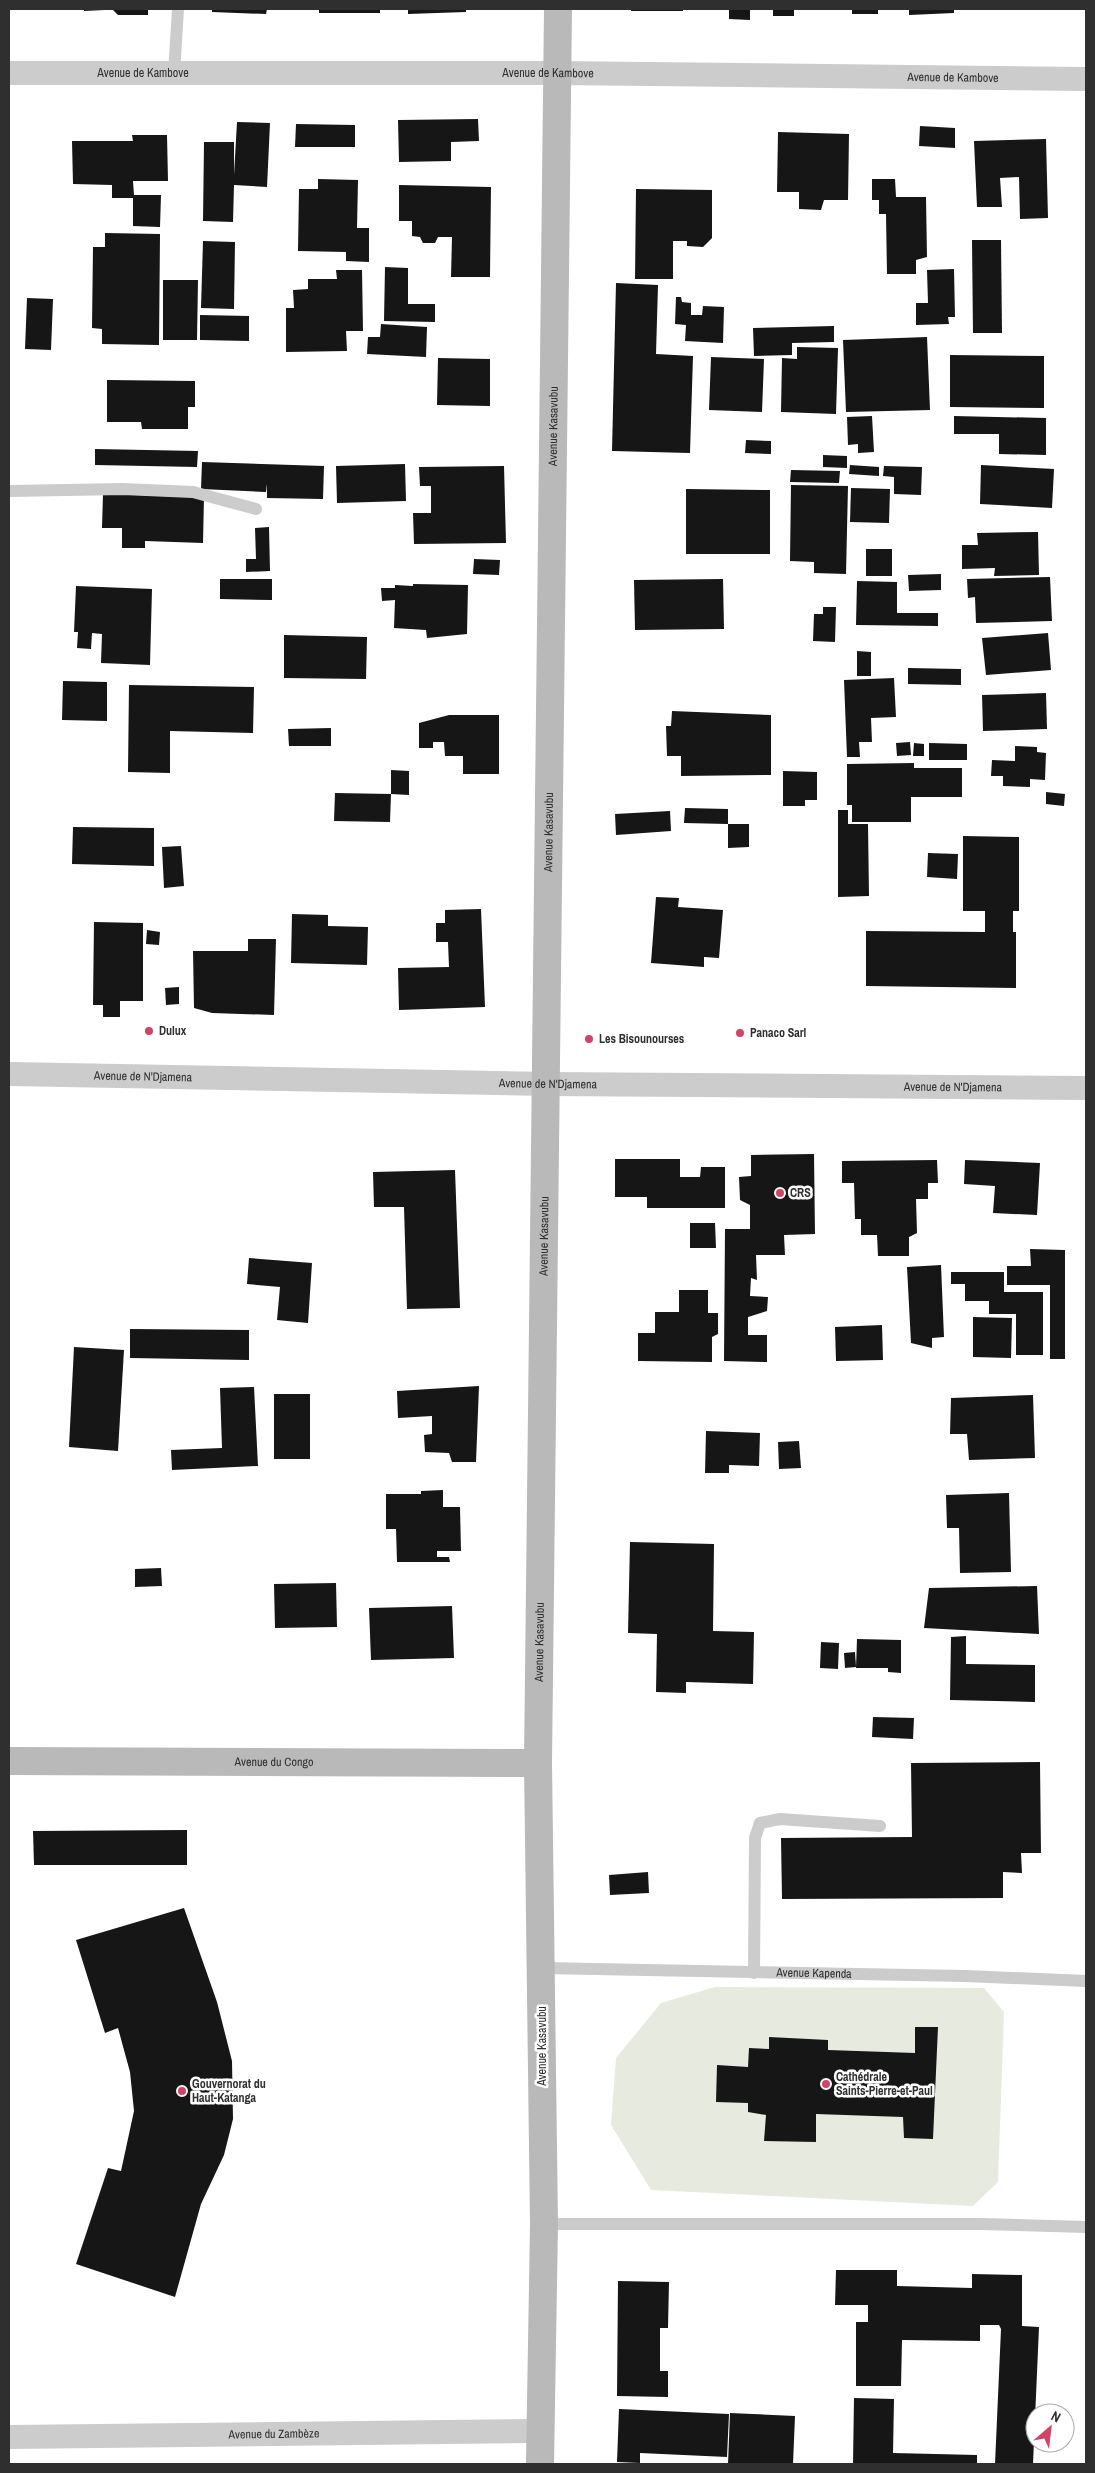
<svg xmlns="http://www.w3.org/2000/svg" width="1095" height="2473" viewBox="0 0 1095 2473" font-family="'Archivo Narrow',sans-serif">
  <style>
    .green { fill: #e7eade }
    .building { fill: #161616 }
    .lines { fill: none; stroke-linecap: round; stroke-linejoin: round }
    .lane { stroke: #ccc; stroke-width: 12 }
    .street { stroke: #ccc; stroke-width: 24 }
    .secondary { stroke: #b9b9b9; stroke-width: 28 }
    .poi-dot { fill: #d34368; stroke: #fff; stroke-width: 2 }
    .labels { text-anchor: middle; stroke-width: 5; stroke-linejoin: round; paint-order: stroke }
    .street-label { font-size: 12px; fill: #2f2f2f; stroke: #fff }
    .poi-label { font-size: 12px; font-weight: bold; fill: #2f2f2f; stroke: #fff; text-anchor: start }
  </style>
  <rect width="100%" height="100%" fill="#fff"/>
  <!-- green -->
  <path class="green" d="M715,1987L984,1988L1004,2012L998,2182L973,2206L651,2190L611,2125L616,2058L661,2003Z"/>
  <!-- building -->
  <g class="building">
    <path d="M84,9H104L105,10L84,11Z"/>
    <path d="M112,9H148V15H118Z"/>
    <path d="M212,9H267L266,14L212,12Z"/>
    <rect x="319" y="9" width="61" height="4"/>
    <path d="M408,9H466V12L408,14Z"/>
    <rect x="631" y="9" width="52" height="2"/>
    <path d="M729,9H750V20L729,19Z"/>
    <rect x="773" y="9" width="21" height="7"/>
    <rect x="852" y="9" width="26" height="5"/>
    <path d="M909,9H954V13L909,15Z"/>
    <path d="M478,119L479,141L451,142V161L399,162L398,120Z"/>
    <path d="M237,122L270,123L267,187L234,185L233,222L203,221L204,142H234V175Z"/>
    <path d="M296,124L355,125V147H295Z"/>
    <path d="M920,126L955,128V148L919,146Z"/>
    <path d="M778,132L849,134L848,200H824L821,210L799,209V192H777Z"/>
    <path d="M132,135H167L168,181H133L134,195H161L160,227L133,226V198H112V185L73,184L72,141H133Z"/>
    <path d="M1046,139L1048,218L1020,219L1019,177L1000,178L1002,207H977L974,141Z"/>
    <path d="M318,179L358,180L357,228H369V262L346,261V252L298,251L299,189H318Z"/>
    <path d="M872,179H895L896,197H926L927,257L916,260V274H887L886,214H879V200H872Z"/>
    <path d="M399,185L491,187L490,277H451L452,237H438L435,243H423L420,237L412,236V221H399Z"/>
    <path d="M636,189L712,190V238L703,247L687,246V241H673V279H635Z"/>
    <path d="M105,233L160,234L159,345L102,344V329L92,328L93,247H105Z"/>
    <path d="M972,240H1001L1002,333H973Z"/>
    <path d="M203,241L235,242L234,309L201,308Z"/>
    <path d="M385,267L408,268V304H435V322L384,321Z"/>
    <path d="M954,269L955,317H948L949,324L916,325V303H928L927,270Z"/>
    <path d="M336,270H362L363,331H346L347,351L286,352V308H294L293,290L308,289V279H337Z"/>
    <path d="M163,280H198L197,340H163Z"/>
    <path d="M616,283L658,285L656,354L693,356L690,453L612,451Z"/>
    <path d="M676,297H681L682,302L691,303V315H702L703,306L724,307L723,343L685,341L686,325L675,324Z"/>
    <path d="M27,298L53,299L51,350L25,349Z"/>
    <path d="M200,315L249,316V341L200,340Z"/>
    <path d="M381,324L427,327L426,357L367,354L368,337H380Z"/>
    <path d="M834,326V342L792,343V355L754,356L753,328Z"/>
    <path d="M927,337L930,410L846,412L843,340Z"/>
    <path d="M797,347L838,348L836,414L781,412L782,358L797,359Z"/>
    <path d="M950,355L1044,356V408L950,407Z"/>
    <path d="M711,357L764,359L762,412L709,410Z"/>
    <path d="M438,358L490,359V406L437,405Z"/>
    <path d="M107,380L195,381V407H188V429H142L141,422H107Z"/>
    <path d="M872,416L874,452L858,453V444L848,445L847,417Z"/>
    <path d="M954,416L1046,418V455L999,454V434H954Z"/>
    <path d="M746,440L771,441V454L745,453Z"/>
    <path d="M95,449L198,451L197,467L95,465Z"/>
    <path d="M823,455L847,456V468L823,467Z"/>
    <path d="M202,462L324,466L323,499L267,498V484L266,492L201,489Z"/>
    <path d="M405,464L406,501L337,503L336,466Z"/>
    <path d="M850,465L879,467V476L849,474Z"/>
    <path d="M981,465L1054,469L1052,508L980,504Z"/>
    <path d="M504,466L506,543L414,544L413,513H431V486H420L419,467Z"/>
    <path d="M884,466L922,467L921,495L894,494V477L883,476Z"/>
    <path d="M791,470L840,471L839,483L790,482Z"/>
    <path d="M791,485L848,486L846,574L814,573V562L790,561Z"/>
    <path d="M851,488L890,489L889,523L850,522Z"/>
    <path d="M686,489L770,490V554H686Z"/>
    <path d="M103,494L204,497L203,543L145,541V548H122V528H102Z"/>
    <path d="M269,527L270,571L246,572V559H256L255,528Z"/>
    <path d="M1038,532L1039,575L994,576L995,568L962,569V545H978L977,533Z"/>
    <rect x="866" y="549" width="26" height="27"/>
    <path d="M474,559L500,560L499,575L473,574Z"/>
    <path d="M941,574V590L909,591L908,575Z"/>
    <path d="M1050,577L1052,621L976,623L975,597L968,598L967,579Z"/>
    <path d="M220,579H272V600L220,599Z"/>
    <path d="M723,579L724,629L635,630L634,580Z"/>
    <path d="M857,581L897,582V613H938V626L856,625Z"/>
    <path d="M413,584L468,585L467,634L427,638L426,630L394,628L395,600L382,601L381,588H395V585L413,586Z"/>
    <path d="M76,586L152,589L150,665L101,663L102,634L92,633L91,649L77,648L78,632H74Z"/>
    <path d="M823,607H836L835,642L813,641L814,614H823Z"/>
    <path d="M1048,633L1051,670L986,675L982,638Z"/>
    <path d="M284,635L367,637L366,679L284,678Z"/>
    <path d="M857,651L871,652V676H857Z"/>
    <path d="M908,668L961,669V685L908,684Z"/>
    <path d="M894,678L896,717L871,718L872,742H859L860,757H847L844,680Z"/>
    <path d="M63,681L107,682V721L62,720Z"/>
    <path d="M129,685L254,687L253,733L170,731V773L128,772Z"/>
    <path d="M1046,693L1047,729L983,731L982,695Z"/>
    <path d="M672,711L771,715V775L681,776V756H667L666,726H671Z"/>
    <path d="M449,715H499V774H463V756H445L444,742H433V748H419V723Z"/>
    <path d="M331,728V746H289L288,729Z"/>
    <path d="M910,742L911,755L897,756L896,743Z"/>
    <path d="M914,743L924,744V756H913Z"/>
    <path d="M929,743L967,744V760H929Z"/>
    <path d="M1015,746L1037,747V752L1046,753L1045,780L1030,779V787L1003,786V776H991L992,760L1015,761Z"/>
    <path d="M914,763V768H962V797H911V822H852V805H847V764Z"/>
    <path d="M391,770L409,771V795L391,794Z"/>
    <path d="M783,771L817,772V800H805V806H783Z"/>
    <path d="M1046,792L1065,794L1064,806L1046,804Z"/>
    <path d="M335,793L391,794L390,822L334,821Z"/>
    <path d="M685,808L728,809V824L684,823Z"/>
    <path d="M838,810H848V824H868L869,896L838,897Z"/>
    <path d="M670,811L671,831L616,835L615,814Z"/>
    <path d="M728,824H749V847L728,848Z"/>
    <path d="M73,827L154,828V866L72,864Z"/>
    <path d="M963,836L1019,837V911H1013V932H1016V988L866,986V931L985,932V911H963Z"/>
    <path d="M181,846L184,886L164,888L162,847Z"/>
    <path d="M928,853L958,854L957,879L927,877Z"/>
    <path d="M656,897L679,898L678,907L723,910L719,958L704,957V967L651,963Z"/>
    <path d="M481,909L485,1007L399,1010L398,968L449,967L448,942H436V923H445V910Z"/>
    <path d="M292,914L328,915V926L368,927L367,965L291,963Z"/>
    <path d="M94,922L143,923V1001H120V1017H103V1005H93Z"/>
    <path d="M147,930L160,932L159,945L146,944Z"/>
    <path d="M248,939H276L274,1015L212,1013L194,1008L193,951H248Z"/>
    <path d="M179,987V1004L166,1005L165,988Z"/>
    <path d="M814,1154L815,1234L784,1235L785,1255H756L757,1280L751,1278L750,1296L768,1297L767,1311L748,1317V1335H767V1362L724,1361L725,1229H750V1205L740,1200L739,1177L751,1176V1155Z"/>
    <path d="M615,1159H680V1177H700L701,1167H725V1208H647V1197H615Z"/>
    <path d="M937,1160L938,1183H928V1199H916L917,1233L909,1237V1256H878L877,1235H861V1219H855L854,1183H842V1161Z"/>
    <path d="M965,1160L1040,1163L1037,1215L993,1213L995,1186L964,1184Z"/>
    <path d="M455,1170L460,1308L407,1309L404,1207H374L373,1172Z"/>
    <path d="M690,1223H715L716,1248H690Z"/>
    <path d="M1030,1249L1065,1250V1359H1050V1285H1007V1266H1031Z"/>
    <path d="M249,1258L312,1263L308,1323L277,1320L280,1287L247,1284Z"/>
    <path d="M941,1265L944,1337L932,1338V1348L911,1343L907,1267Z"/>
    <path d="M951,1272H1004V1292H1043V1355H1016V1314H989V1301H965V1284H951Z"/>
    <path d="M679,1290H708V1313H718V1334L712,1337V1362L638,1361V1333H655V1312H679Z"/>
    <path d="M973,1317L1012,1318L1011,1358L973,1357Z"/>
    <path d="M882,1325L883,1360L836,1361L835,1327Z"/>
    <path d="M130,1329L249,1330V1360L130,1358Z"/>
    <path d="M74,1347L124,1350L118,1451L69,1447Z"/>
    <path d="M479,1386L476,1462H452L449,1453L425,1452L424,1435L432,1434V1416L398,1418L397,1391Z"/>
    <path d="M254,1387L258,1466L172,1470L171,1450L222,1448L220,1388Z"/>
    <rect x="274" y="1394" width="36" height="65"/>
    <path d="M1033,1395L1035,1458L969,1460L967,1434H950L951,1398Z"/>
    <path d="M706,1431L760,1433L759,1466L729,1465V1473H705Z"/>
    <path d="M799,1441L801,1468L779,1469L778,1442Z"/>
    <path d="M443,1490V1507H460L461,1551H437V1557H449L450,1562H397L396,1529H386V1494H421V1491Z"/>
    <path d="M1009,1493L1011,1572L960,1573L959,1528H947L946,1495Z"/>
    <path d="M630,1542L714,1544L713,1631L754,1632L753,1684L686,1682V1693L656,1692L657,1634L628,1633Z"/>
    <path d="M161,1568L162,1586L135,1587V1569Z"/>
    <path d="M336,1583L337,1627L275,1628L274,1584Z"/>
    <path d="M1037,1586L1039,1634L924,1628L929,1588Z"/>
    <path d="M452,1606L454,1658L371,1660L369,1608Z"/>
    <path d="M966,1636V1664L1035,1665V1702L950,1700L951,1637Z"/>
    <path d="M857,1639L901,1640V1673L888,1672V1668H856Z"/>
    <path d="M821,1642L839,1643L838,1669L820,1668Z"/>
    <path d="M855,1652L856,1667L845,1668L844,1653Z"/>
    <path d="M873,1717L914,1718L913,1739L872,1737Z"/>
    <path d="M1040,1762L1041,1853H1021L1022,1873L1003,1872V1898L782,1899L781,1838L912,1837L911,1763Z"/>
    <path d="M187,1830V1865H34L33,1831Z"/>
    <path d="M648,1872L649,1893L610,1895L609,1875Z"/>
    <path d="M184,1908L217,2002L232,2061L233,2119L224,2155L201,2204L175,2297L76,2264L108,2168L121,2171L134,2111L130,2072L118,2028L105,2033L76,1940Z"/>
    <path d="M915,2027H938L933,2139L904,2138L903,2117L816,2114V2142L764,2141L766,2115L748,2112V2103L716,2102L717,2065L748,2067L749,2048L769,2049V2037L828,2040V2050L915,2053Z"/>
    <path d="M836,2270H897V2286L972,2288V2274L1022,2275V2326L1039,2327L1033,2464H995L1001,2329L999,2325H980V2341L902,2340L901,2386H856V2322H868V2305H835Z"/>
    <path d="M618,2281L669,2282L668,2328H660V2371H668V2397L617,2396Z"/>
    <path d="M854,2398L894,2399L893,2453L977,2455V2464H853Z"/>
    <path d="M619,2409L729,2414L727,2457L640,2453V2463L617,2462Z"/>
    <path d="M730,2413L795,2416L793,2464H728Z"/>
  </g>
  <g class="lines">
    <!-- lane -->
    <g class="lane">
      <path d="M174,73L178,9"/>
      <path d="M9,491L123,489L193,492L256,509"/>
      <path id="s1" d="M542,1968L965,1976L1086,1981"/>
      <path d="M754,1973L755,1838L760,1823L780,1819L880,1826"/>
      <path d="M544,2224H980L1086,2227"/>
    </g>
    <!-- street -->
    <g class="street">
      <path id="s2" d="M9,73H558L1086,79"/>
      <path id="s3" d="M9,1074L547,1084L1086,1088"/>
      <path id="s4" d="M9,2437L540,2431"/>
    </g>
    <!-- secondary -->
    <g class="secondary">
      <path id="s5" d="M9,1761L538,1763"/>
      <path id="s6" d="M540,2464L544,2224L538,1763L558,9"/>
    </g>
  </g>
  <!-- markers -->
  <g class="poi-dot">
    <circle cx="149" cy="1031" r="5"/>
    <circle cx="740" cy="1033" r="5"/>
    <circle cx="589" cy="1039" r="5"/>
    <circle cx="780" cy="1193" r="5"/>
    <circle cx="826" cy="2084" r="5"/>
    <circle cx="182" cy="2091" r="5"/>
  </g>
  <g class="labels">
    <!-- street labels -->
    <g class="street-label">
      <text dy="4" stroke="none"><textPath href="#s2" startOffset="134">Avenue de Kambove</textPath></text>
      <text dy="4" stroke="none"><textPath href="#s2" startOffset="539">Avenue de Kambove</textPath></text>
      <text dy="4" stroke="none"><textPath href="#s2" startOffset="944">Avenue de Kambove</textPath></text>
      <text dy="4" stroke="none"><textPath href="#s6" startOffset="2038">Avenue Kasavubu</textPath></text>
      <text dy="4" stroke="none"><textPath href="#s6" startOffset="1632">Avenue Kasavubu</textPath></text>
      <text dy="4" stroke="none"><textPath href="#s3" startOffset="134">Avenue de N'Djamena</textPath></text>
      <text dy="4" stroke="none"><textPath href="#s3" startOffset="539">Avenue de N'Djamena</textPath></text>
      <text dy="4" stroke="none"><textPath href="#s3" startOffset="944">Avenue de N'Djamena</textPath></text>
      <text dy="4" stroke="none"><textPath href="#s6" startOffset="1228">Avenue Kasavubu</textPath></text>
      <text dy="4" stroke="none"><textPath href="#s6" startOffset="822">Avenue Kasavubu</textPath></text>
      <text dy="4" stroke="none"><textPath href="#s5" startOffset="265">Avenue du Congo</textPath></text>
      <text dy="4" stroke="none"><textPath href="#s1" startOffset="272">Avenue Kapenda</textPath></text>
      <text transform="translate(542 2046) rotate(-90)" y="4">Avenue Kasavubu</text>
      <text dy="4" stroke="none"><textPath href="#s4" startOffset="265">Avenue du Zambèze</textPath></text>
    </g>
    <!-- poi labels -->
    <g class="poi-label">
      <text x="159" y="1035">Dulux</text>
      <text x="750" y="1037">Panaco Sarl</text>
      <text x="599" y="1043">Les Bisounourses</text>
      <text x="790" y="1197">CRS</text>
      <text x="836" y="2081">Cathédrale<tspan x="836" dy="14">Saints-Pierre-et-Paul</tspan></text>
      <text x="192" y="2088">Gouvernorat du<tspan x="192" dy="14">Haut-Katanga</tspan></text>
    </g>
  </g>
  <!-- border -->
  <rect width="1095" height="2473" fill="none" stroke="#2f2f2f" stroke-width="20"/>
  <!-- north arrow -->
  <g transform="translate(1050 2428) rotate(28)"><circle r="24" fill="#ffffff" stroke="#acacac"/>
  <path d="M0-4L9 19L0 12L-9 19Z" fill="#d34368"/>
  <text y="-8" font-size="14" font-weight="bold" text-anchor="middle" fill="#2f2f2f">N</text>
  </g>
</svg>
